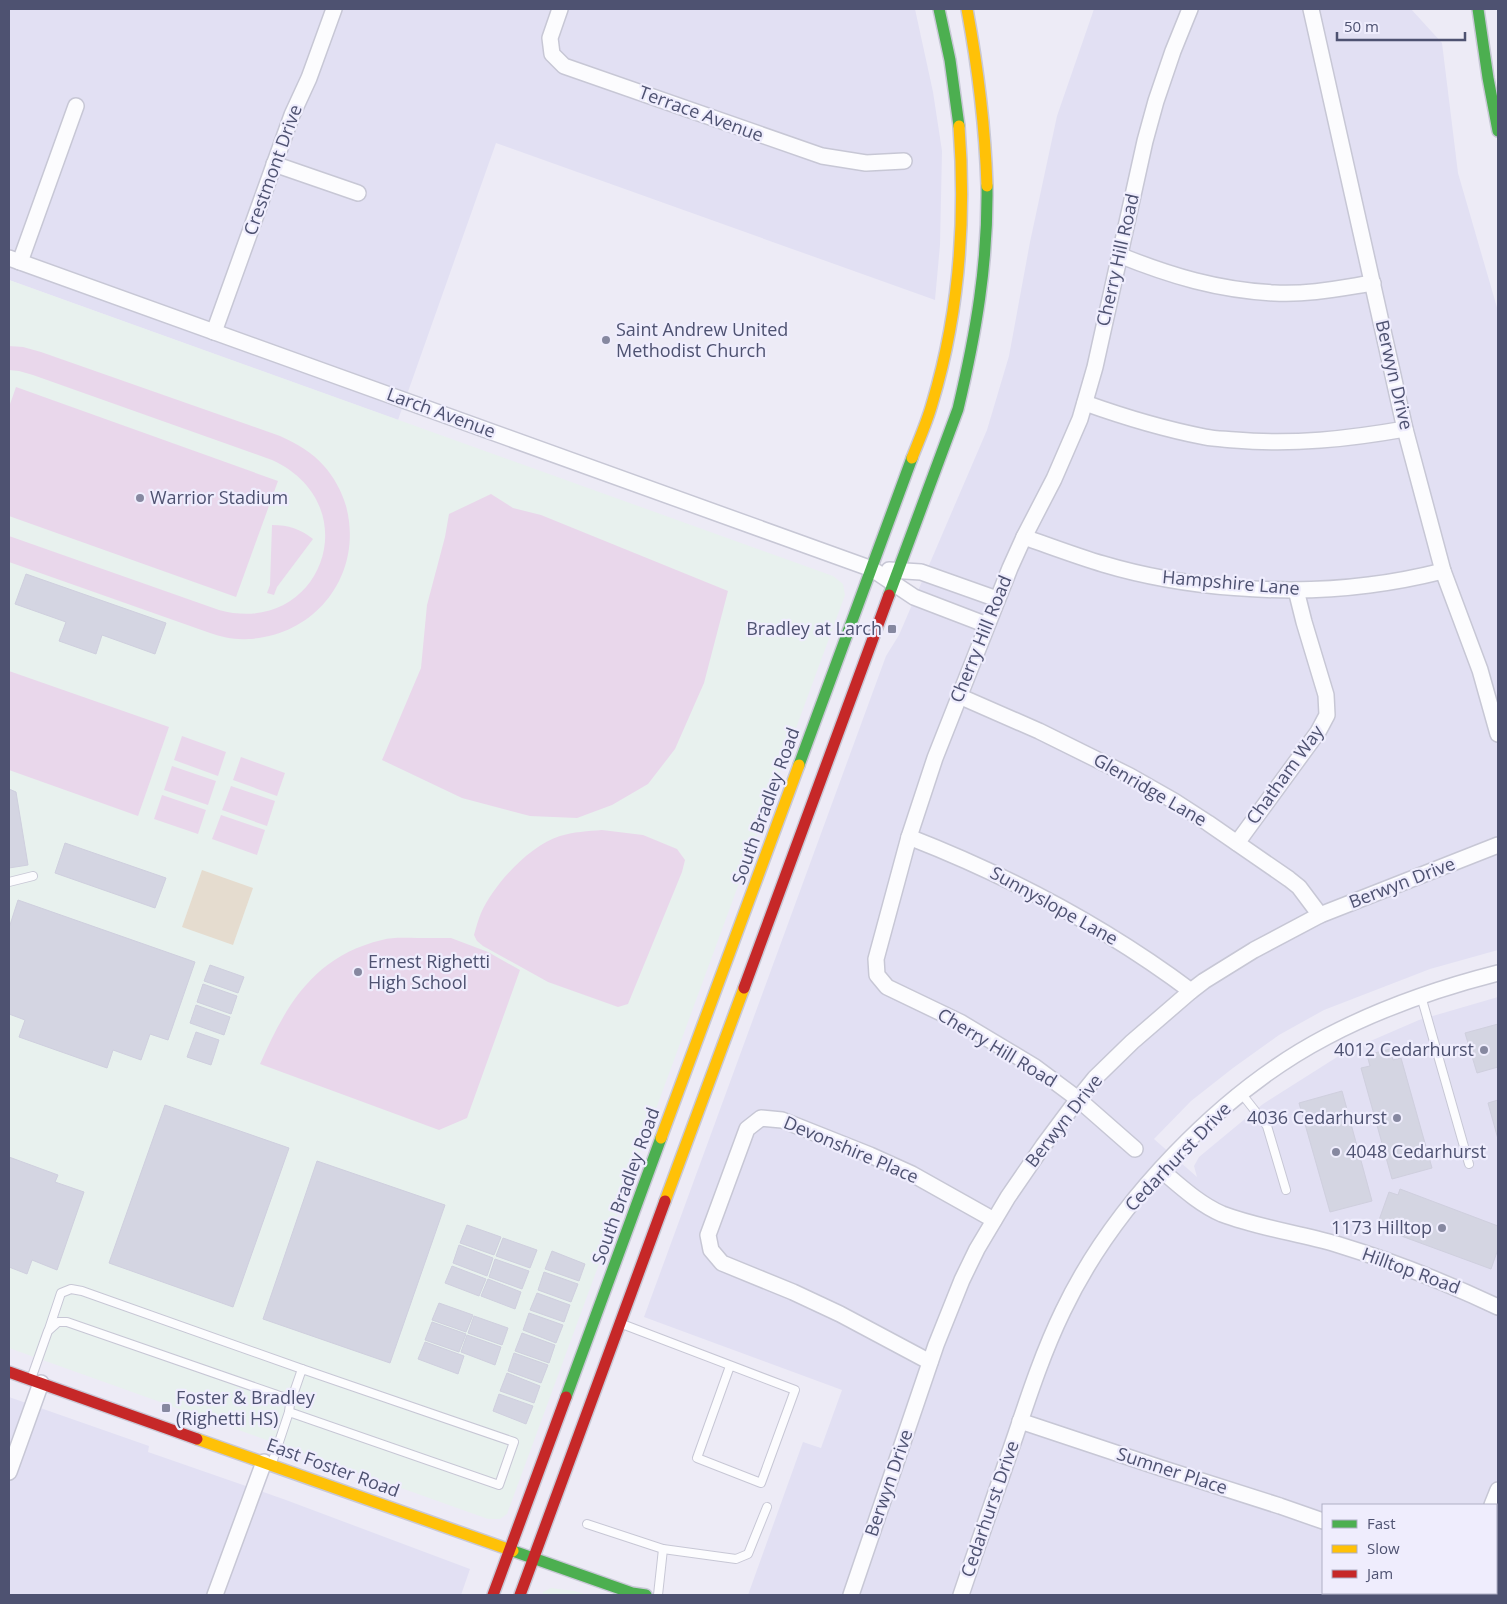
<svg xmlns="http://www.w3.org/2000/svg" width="1507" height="1604" viewBox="0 0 1507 1604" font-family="'Open Sans',sans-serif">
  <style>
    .residential { fill: #e2e0f3; fill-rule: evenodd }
    .education { fill: #e8f1ee }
    .green { fill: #e9d7eb }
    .water { fill: #e5dccf }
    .building { fill: #d4d5e2; stroke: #cfcfde }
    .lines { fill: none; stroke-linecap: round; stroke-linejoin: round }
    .lane-casing { stroke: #c7c7d5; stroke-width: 10 }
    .street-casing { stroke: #c7c7d5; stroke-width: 18 }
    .fast-casing { stroke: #c8c8d6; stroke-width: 14 }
    .slow-casing { stroke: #c8c8d6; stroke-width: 14 }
    .jam-casing { stroke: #c8c8d6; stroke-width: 14 }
    .lane { stroke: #fcfcfe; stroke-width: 8 }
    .street { stroke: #fcfcfe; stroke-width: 15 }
    .fast { stroke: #4caf50; stroke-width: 11 }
    .slow { stroke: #ffc107; stroke-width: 11 }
    .jam { stroke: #c62828; stroke-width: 11 }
    .poi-dot { fill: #8688a0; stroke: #efedfd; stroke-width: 2 }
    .labels { text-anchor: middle; stroke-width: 4.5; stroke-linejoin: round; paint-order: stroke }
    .street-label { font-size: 18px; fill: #4e5271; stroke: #efedfd }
    .poi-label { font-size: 18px; fill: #4e5271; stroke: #efedfd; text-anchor: start }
  </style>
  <rect width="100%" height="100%" fill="#edebf6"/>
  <!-- residential -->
  <g class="residential">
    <path d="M9,9H915L933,92L942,151L940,245L935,300L496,143L398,420L9,280Z"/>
    <path d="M1094,9H1411L1442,43L1458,173L1498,311V950L1430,969L1324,1010L1279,1035L1233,1068L1191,1101L1154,1139L1197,1177L1194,1166L1199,1157L1263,1104L1345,1052L1419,1020L1498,997V1595H748L803,1442L821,1448L842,1390L644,1317L886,656L899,635L987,430L1009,356L1030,242L1057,116ZM1323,1505H1496V1593H1323Z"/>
    <path d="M9,1397L149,1446L148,1452L286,1500L470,1569L461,1595H9Z"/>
  </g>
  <!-- education -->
  <g class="education">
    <path d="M9,280L833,576L843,584L845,595L507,1514L500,1519H488L9,1348Z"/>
    <path d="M551,1588L574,1591L588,1595H542L543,1592Z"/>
  </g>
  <!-- green -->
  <g class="green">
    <path d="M9,346L23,347L41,352L280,436C297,444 312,452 324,466C334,477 342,492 346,506C364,573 317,636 248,639C235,640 222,637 210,633L9,562V536L219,610C321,638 370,505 272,460L33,375L19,371L9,370Z"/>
    <path d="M16,387L278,481L236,597L9,516V407Z"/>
    <path d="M491,494L513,508L541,515L728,591L704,683L675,749L648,784L612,805L577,818L530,816L462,798L382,760L421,668L427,605L445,537L449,514Z"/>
    <path d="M272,525C289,525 300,529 313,539L277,587L274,595L267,593L270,585Z"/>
    <path d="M9,671L169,727L138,816L9,770Z"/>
    <path d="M182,736L226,752L218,776L174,760Z"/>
    <path d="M241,757L285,773L277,796L233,780Z"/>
    <path d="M172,766L216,781L208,805L164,790Z"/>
    <path d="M231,786L275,801L267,826L222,810Z"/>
    <path d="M162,795L206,810L198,834L154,819Z"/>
    <path d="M221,815L265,830L257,855L212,839Z"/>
    <path d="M602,830L643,835L677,849L685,860L682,872L628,1004L618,1007L548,982L483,946L477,941L474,935C476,928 478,920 481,913C494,884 529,846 560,836C573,832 588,831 602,830Z"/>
    <path d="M417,938H451L488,952L520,970L467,1118L439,1130L260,1064C286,1005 314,956 382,940C393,937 405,938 417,938Z"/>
  </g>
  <!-- water -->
  <path class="water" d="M202,870L253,888L233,945L182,927Z"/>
  <!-- building -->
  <g class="building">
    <path d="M26,574L166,623L155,654L102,635L96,654L59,641L66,622L15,604Z"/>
    <path d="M9,789L16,792L28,865L9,868Z"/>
    <path d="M65,843L166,878L155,908L55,873Z"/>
    <path d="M18,900L195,962L168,1040L150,1034L141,1060L113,1050L107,1068L19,1037L25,1020L9,1014V928Z"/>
    <path d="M210,965L244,977L238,993L204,981Z"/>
    <path d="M203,984L237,996L231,1014L197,1002Z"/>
    <path d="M196,1005L230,1017L224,1035L190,1023Z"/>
    <path d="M1498,1024V1067L1477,1073L1465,1033Z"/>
    <path d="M196,1032L219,1040L211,1065L187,1057Z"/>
    <path d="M1390,1049L1393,1060L1401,1058L1432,1168L1392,1179L1361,1068L1370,1066L1367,1055Z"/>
    <path d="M1342,1091L1372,1201L1330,1212L1299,1103Z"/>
    <path d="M1498,1100V1139L1488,1103Z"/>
    <path d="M165,1105L289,1148L233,1307L109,1263Z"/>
    <path d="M9,1157L58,1175L55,1182L84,1192L57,1270L32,1260L27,1274L9,1267Z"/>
    <path d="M317,1161L445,1205L390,1363L263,1319Z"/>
    <path d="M1400,1189L1498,1226V1249L1491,1269L1385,1230L1387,1223L1379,1220L1389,1192L1398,1195Z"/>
    <path d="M467,1225L501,1237L494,1255L460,1243Z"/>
    <path d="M503,1238L537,1250L530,1268L496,1256Z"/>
    <path d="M459,1245L493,1258L487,1276L453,1263Z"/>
    <path d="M552,1251L585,1264L579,1281L545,1269Z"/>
    <path d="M495,1259L529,1271L522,1289L489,1277Z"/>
    <path d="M452,1266L486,1279L479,1296L445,1283Z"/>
    <path d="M544,1272L578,1284L571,1302L538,1290Z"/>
    <path d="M488,1279L521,1292L515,1309L481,1296Z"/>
    <path d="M537,1293L570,1305L564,1322L530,1310Z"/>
    <path d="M439,1303L473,1315L466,1332L432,1320Z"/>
    <path d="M529,1313L563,1325L556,1343L523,1330Z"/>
    <path d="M474,1316L508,1328L502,1345L468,1333Z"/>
    <path d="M432,1322L466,1334L459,1352L425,1340Z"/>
    <path d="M522,1333L555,1345L549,1363L515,1351Z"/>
    <path d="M467,1335L501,1347L495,1365L461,1352Z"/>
    <path d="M425,1342L464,1356L458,1374L418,1359Z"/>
    <path d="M514,1353L548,1365L541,1383L508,1371Z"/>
    <path d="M507,1373L540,1386L534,1403L500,1391Z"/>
    <path d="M499,1394L533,1406L526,1424L493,1411Z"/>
  </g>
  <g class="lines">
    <!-- lane casing -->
    <g class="lane-casing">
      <g id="lane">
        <path d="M9,882L33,876"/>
        <path d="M1421,996L1469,1164"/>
        <path d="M1241,1093L1267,1126L1286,1190"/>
        <path d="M622,1324L795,1390L761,1483L697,1458L730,1366"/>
        <path d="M49,1329L61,1293L71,1289L82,1291L302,1369"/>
        <path d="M31,1379L48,1331L58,1322H67L283,1397L290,1404L289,1412L272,1463"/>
        <path d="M289,1412L499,1485L514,1442L302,1369L290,1404"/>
        <path d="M587,1524L663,1549L658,1595"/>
        <path d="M663,1549L736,1559L748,1554L767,1507"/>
      </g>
    </g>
    <!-- street casing -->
    <g class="street-casing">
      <g id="street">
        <path d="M560,9L550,38L552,54L564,66L822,156L866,163L904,161"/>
        <path d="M1311,9L1405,429L1443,571L1480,670L1498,734"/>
        <path d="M274,164L358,193"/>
        <path d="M1119,255C1171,276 1218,290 1274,293C1308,295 1341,288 1373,283"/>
        <path d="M9,258L872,569L914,597L987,625"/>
        <path d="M20,262L76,106"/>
        <path d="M214,332L292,115L309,78L334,9"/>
        <path d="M1085,403C1124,417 1164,429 1205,437C1215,439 1225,439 1235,440C1293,445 1348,439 1405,429"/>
        <path d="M1024,537C1050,546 1076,556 1103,564C1183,588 1285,596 1369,585C1394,582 1419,577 1443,571"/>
        <path d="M889,570L921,572L997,599"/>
        <path d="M959,696L1039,731L1130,776L1174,801L1208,823L1289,879L1299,887L1320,915"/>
        <path d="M909,837C1009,876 1104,926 1191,991"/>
        <path d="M1237,843L1318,732L1327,715L1326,695L1304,622L1296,590"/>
        <path d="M1135,1149L1078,1099L1035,1067L960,1022L887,987L877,975L876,959L909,837L935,758L1010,568L1024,537L1054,479L1080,419L1095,367L1145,141L1156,101L1173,51L1190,9"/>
        <path d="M1161,1170C1180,1186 1199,1204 1222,1214C1259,1228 1298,1233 1336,1244C1392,1261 1445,1282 1498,1307"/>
        <path d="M930,1362L840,1314L793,1292L722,1263L711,1250L708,1235L747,1129L761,1118L782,1120L870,1155L912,1174L994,1220"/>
        <path d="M1020,1421L1161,1468L1280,1506L1323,1521"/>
        <path d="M9,1472L41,1383"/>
        <path d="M1492,1505L1498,1490"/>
        <path d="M215,1595L264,1462"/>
        <path d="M851,1595L936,1345L962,1280L977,1249L1008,1197L1043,1146L1078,1099L1095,1078L1132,1042L1191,991L1204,981L1254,950L1320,915L1498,845"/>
        <path d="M961,1595C979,1541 998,1487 1016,1434C1030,1392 1044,1350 1063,1311C1114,1204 1221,1092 1326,1037C1381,1008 1439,988 1498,973"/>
        <path d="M1460,1595L1461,1593"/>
      </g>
    </g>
    <!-- fast casing -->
    <g class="fast-casing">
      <g id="fast">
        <path d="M939,9L950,60L959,126"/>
        <path d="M1478,9L1488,78L1498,131"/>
        <path d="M889,595L958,409C976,333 988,264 987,186"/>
        <path d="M799,765L912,458"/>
        <path d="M566,1397L661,1138"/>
        <path d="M513,1551L632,1593L646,1595"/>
      </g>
    </g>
    <!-- slow casing -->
    <g class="slow-casing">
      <g id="slow">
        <path d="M967,9C978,68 985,126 987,186"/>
        <path d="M912,458C919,440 927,422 932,404C959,315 966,219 959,126"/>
        <path d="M661,1138L799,765"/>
        <path d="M665,1201L744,988"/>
        <path d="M197,1439L513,1551"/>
      </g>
    </g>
    <!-- jam casing -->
    <g class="jam-casing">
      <g id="jam">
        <path d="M744,988L889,595"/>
        <path d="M9,1372L197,1439"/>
        <path d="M493,1595L566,1397"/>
        <path d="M520,1595L665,1201"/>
      </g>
    </g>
    <!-- lane -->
    <use href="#lane" class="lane"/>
    <!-- street -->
    <use href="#street" class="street"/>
    <!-- fast -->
    <use href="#fast" class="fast"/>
    <!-- slow -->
    <use href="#slow" class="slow"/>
    <!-- jam -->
    <use href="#jam" class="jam"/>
  </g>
  <!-- markers -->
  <g class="poi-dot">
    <circle cx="606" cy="340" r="5"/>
    <circle cx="140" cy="498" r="5"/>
    <rect x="887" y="624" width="10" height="10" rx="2.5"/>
    <circle cx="358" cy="972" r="5"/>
    <circle cx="1484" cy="1050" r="5"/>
    <circle cx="1397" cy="1118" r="5"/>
    <circle cx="1336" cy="1152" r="5"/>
    <circle cx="1442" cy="1228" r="5"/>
    <rect x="161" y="1403" width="10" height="10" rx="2.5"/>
  </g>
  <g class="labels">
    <!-- street labels -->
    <g class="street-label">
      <text transform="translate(701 114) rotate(20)" y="6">Terrace Avenue</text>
      <text transform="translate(273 170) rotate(-70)" y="6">Crestmont Drive</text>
      <text transform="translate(1118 260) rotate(-77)" y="6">Cherry Hill Road</text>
      <text transform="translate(1394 375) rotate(77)" y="6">Berwyn Drive</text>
      <text transform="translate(441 413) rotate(20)" y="6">Larch Avenue</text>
      <text transform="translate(1231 583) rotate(5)" y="6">Hampshire Lane</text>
      <text transform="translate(981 639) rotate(-68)" y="6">Cherry Hill Road</text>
      <text transform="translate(1285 775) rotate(-54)" y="6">Chatham Way</text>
      <text transform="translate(1150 790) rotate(30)" y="6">Glenridge Lane</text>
      <text transform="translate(766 806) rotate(-70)" y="6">South Bradley Road</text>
      <text transform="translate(1402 883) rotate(-21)" y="6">Berwyn Drive</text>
      <text transform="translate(1054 906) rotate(29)" y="6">Sunnyslope Lane</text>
      <text transform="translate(997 1048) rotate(31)" y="6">Cherry Hill Road</text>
      <text transform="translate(1064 1121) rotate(-52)" y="6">Berwyn Drive</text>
      <text transform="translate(851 1150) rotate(23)" y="6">Devonshire Place</text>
      <text transform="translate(1178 1157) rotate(-46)" y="6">Cedarhurst Drive</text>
      <text transform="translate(626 1186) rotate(-70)" y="6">South Bradley Road</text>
      <text transform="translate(1411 1271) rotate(20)" y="6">Hilltop Road</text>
      <text transform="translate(333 1468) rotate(20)" y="6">East Foster Road</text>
      <text transform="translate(1172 1471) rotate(18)" y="6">Sumner Place</text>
      <text transform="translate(889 1483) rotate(-71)" y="6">Berwyn Drive</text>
      <text transform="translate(990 1509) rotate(-71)" y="6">Cedarhurst Drive</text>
    </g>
    <!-- poi labels -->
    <g class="poi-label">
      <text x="616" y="336">Saint Andrew United<tspan x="616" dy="21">Methodist Church</tspan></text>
      <text x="150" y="504">Warrior Stadium</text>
      <text x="882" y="635" text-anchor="end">Bradley at Larch</text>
      <text x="368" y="968">Ernest Righetti<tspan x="368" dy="21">High School</tspan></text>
      <text x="1474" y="1056" text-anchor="end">4012 Cedarhurst</text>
      <text x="1387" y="1124" text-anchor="end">4036 Cedarhurst</text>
      <text x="1346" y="1158">4048 Cedarhurst</text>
      <text x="1432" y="1234" text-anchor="end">1173 Hilltop</text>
      <text x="176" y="1404">Foster &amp; Bradley<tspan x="176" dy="21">(Righetti HS)</tspan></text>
    </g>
  </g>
  <!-- border -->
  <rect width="1507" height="1604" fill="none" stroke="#4e5271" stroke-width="20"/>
  <!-- legend -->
  <rect x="1322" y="1504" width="175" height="90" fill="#efedfd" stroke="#afafc5"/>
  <rect x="1332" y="1520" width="25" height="8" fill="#4caf50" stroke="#afafc5"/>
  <text x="1367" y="1529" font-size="15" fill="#4e5271">Fast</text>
  <rect x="1332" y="1545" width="25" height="8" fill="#ffc107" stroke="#afafc5"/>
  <text x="1367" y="1554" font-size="15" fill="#4e5271">Slow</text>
  <rect x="1332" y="1570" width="25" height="8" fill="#c62828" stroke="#afafc5"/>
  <text x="1367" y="1579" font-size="15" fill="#4e5271">Jam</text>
  <!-- scale -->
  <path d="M1337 32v8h128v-8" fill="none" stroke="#4e5271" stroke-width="2.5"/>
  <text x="1344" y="32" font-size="15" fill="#4e5271" stroke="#efedfd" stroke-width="4" paint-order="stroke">50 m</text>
</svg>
